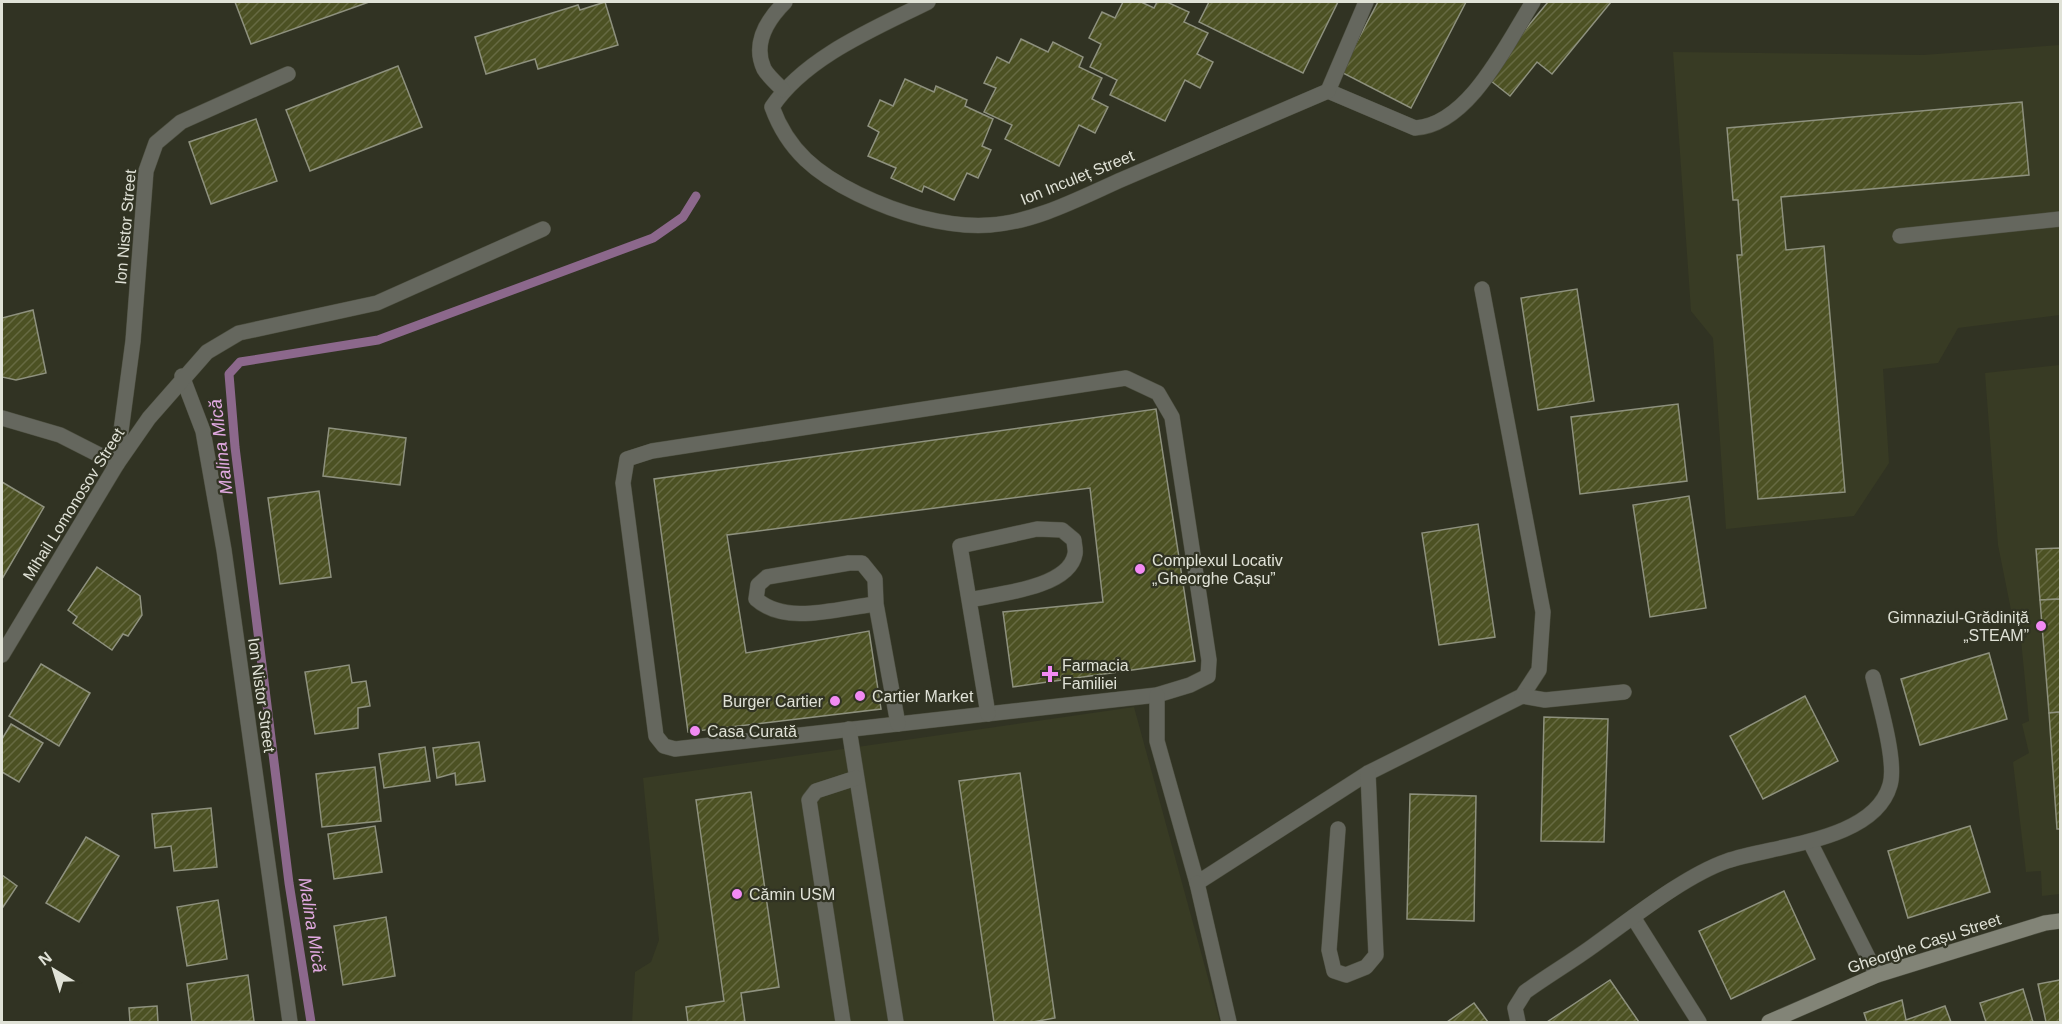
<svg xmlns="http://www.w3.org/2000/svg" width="2062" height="1024" viewBox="0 0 2062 1024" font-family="Arial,sans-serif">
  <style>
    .built { fill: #383b24 }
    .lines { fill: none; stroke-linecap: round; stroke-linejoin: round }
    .stream { stroke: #8c688c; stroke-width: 9 }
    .building { fill: url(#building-hatch); stroke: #8e917e; stroke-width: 1.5 }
    .lane-casing { stroke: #4d4f40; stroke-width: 16 }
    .street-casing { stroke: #4d4f40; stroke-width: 16 }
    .secondary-casing { stroke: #4d4f40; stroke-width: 16 }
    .lane { stroke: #65675e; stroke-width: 15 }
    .street { stroke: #65675e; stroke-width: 15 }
    .secondary { stroke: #828477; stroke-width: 15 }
    .poi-dot { fill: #f28af3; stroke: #313323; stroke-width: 2 }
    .labels { text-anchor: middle; stroke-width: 4.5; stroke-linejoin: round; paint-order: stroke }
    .street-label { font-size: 16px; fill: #e0e2d7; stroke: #313323 }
    .poi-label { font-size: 16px; fill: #e0e2d7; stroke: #313323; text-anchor: start }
    .water-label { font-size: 18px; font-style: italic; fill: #e1a9e0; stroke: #313323 }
  </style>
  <defs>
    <pattern id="building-hatch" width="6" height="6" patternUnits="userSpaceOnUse" patternTransform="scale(1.5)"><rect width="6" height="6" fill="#4c5123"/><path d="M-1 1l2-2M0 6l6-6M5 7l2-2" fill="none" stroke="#666a42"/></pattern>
  </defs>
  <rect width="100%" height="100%" fill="#313323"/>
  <!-- built -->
  <g class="built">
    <path d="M2060,45V315L1958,328L1938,363L1883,369L1889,463L1854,516L1726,529L1713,338L1691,311L1673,52L1923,55Z"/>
    <path d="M2060,365V894L2042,896L2041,871L2026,872L2013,762L2029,753L2022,724L2029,721L2021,640L2027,637L2018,615H2012L1998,545L1985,373Z"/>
    <path d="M1134,707L1220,1022H632L635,972L651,962L659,940L643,778Z"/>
  </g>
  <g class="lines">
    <!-- stream -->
    <path class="stream" d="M311,1022L289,883L235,447L229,374L240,362L378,340L653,238L683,217L696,196"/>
  </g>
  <!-- building -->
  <g class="building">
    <path d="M235,2H369L251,44Z"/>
    <path d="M605,2L618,45L538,69L535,59L486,74L475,37L578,5L580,10Z"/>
    <path d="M1123,2H1141L1154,8L1157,2H1167L1189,12L1184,22L1208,33L1197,54L1213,62L1200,88L1185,80L1165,121L1110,95L1117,80L1090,67L1101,44L1089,38L1102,12L1115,18Z"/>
    <path d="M1209,2H1338L1303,73L1199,22Z"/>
    <path d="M1378,2H1466L1411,108L1341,72Z"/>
    <path d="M1548,2H1611L1552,74L1537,62L1510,96L1486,77Z"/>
    <path d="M1021,39L1048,52L1053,42L1083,57L1079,67L1102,78L1092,99L1108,107L1095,133L1079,125L1059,166L1005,139L1012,125L984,112L996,88L984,83L997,57L1009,63Z"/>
    <path d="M398,66L422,127L310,171L286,110Z"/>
    <path d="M905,79L934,92L936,86L967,100L965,106L993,119L982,146L991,150L978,178L967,173L954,200L924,186L922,192L891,178L896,168L868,156L879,132L868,126L880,100L893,106Z"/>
    <path d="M2022,102L2029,175L1781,197L1786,250L1824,246L1845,492L1758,499L1737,255H1742L1738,200H1733L1727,128Z"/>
    <path d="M256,119L277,181L211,204L189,142Z"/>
    <path d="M1577,289L1594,401L1538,410L1521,298Z"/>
    <path d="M33,310L46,373L16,380L2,377V318Z"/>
    <path d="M1678,404L1687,481L1580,494L1571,417Z"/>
    <path d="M1156,409L1195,661L1013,687L1003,612L1103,602L1090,488L727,535L746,653L869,631L881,709L688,732L654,479Z"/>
    <path d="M329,428L406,438L400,485L323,476Z"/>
    <path d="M2,482L44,507L2,579Z"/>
    <path d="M319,491L331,577L280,584L268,498Z"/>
    <path d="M1689,496L1706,608L1650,617L1633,505Z"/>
    <path d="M1478,524L1495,637L1439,645L1422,533Z"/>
    <path d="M2060,548V599L2040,600L2036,549Z"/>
    <path d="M97,567L140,596L142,615L128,636L123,634L112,650L73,623L77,617L68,610Z"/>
    <path d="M2060,599V712L2049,713L2040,600Z"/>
    <path d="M1989,653L2007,719L1920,745L1901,679Z"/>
    <path d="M41,664L90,693L59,746L9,716Z"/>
    <path d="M349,665L352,683L366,681L370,706L358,708V728L315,734L305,672Z"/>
    <path d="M1805,696L1838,761L1763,799L1730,736Z"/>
    <path d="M2060,712V829H2057L2049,713Z"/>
    <path d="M1544,717L1608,719L1604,842L1541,841Z"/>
    <path d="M11,724L43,743L19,782L2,772V739Z"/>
    <path d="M479,742L485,781L456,785L455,773L437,778L433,748Z"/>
    <path d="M425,747L430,781L384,788L379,754Z"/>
    <path d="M375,767L381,821L322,827L316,774Z"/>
    <path d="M1020,773L1055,1018L1033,1022H994L959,781Z"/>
    <path d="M751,792L779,987L741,993L745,1022H688L686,1007L724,1001L696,800Z"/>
    <path d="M1410,794L1476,796L1474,921L1407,919Z"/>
    <path d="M211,808L217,867L174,871L171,846L155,848L152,814Z"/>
    <path d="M375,826L382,872L334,879L328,834Z"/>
    <path d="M1970,826L1990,892L1908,918L1888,851Z"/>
    <path d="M86,837L119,856L79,922L46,903Z"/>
    <path d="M2,875L17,886L3,907L2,906Z"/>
    <path d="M1784,891L1815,959L1731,999L1699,931Z"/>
    <path d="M218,900L227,959L187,966L177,907Z"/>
    <path d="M386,917L395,976L343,985L334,926Z"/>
    <path d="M248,975L254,1021L192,1022L187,984Z"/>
    <path d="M1610,980L1639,1022H1547Z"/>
    <path d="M2060,980V1022H2046L2038,984Z"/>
    <path d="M2023,989L2033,1022H1986L1980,1003Z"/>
    <path d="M1902,1000L1906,1020L1945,1006L1951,1022H1867L1864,1013Z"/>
    <path d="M1474,1003L1488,1022H1447Z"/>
    <path d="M157,1006L158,1022H130L129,1008Z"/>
  </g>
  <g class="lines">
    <!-- lane casing -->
    <g class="lane-casing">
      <g id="lane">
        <path d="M1328,91L1415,128C1469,125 1507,43 1533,2"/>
        <path d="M1900,236L2060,219"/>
        <path d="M1126,378L1158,393L1172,417L1209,660L1208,676L1190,685L1157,695L675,749L664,746L656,736L623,483L627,459L652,451Z"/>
        <path d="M2,418L60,435L117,464"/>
        <path d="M969,600C997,594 1069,588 1075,554C1076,550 1074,544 1074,540L1062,530L1037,529L960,546L988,714"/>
        <path d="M876,604C839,608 786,626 756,599L758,585L767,577L849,563H862L875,579L876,604L898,724"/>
        <path d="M1157,695V741L1197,883L1368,773L1522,696L1539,670L1543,612L1482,289"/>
        <path d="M1522,696L1545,700L1624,692"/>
        <path d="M849,729L896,1022"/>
        <path d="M1338,829L1329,950L1334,971L1346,975L1366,967L1376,955L1368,773"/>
        <path d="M1810,842L1877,975"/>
        <path d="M1197,883L1229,1022"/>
        <path d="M1633,917L1699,1022"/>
        <path d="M843,1022L809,800L816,791L856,778"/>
        <path d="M1518,1022L1515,1008L1525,992C1547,976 1571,962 1593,946C1631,919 1684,876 1727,861C1772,845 1874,842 1890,785C1897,762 1879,702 1873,677"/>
      </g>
    </g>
    <!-- street casing -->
    <g class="street-casing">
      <g id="street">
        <path d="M928,2C876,28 805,57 772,107C788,151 817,174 858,194C897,213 946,228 990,225C1036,222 1082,197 1123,179C1191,150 1260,120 1328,91L1366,2"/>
        <path d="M783,90C777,84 768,76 764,69C752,43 767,20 785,2"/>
        <path d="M182,376L203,431L224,550L290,1022"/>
        <path d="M117,461L133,341L146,171L156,143L181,122L288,74"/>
        <path d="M2,655L117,464L149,418L207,352L239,333L377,303L543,229"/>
      </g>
    </g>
    <!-- secondary casing -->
    <g class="secondary-casing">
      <path id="secondary" d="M1769,1022L1877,975L2045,923L2060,921"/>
    </g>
    <!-- lane -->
    <use href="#lane" class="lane"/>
    <!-- street -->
    <use href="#street" class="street"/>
    <!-- secondary -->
    <use href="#secondary" class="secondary"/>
  </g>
  <!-- markers -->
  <g class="poi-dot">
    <circle cx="1140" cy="569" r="6"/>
    <circle cx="2041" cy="626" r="6"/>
    <path d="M1047 665h6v6h6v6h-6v6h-6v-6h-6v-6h6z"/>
    <circle cx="860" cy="696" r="6"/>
    <circle cx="835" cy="701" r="6"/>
    <circle cx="695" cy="731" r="6"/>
    <circle cx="737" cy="894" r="6"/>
  </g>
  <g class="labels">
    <!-- street labels -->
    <g class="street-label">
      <text transform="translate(1077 177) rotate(-22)" y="6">Ion Inculeț Street</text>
      <text transform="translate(125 227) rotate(-85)" y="6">Ion Nistor Street</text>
      <text transform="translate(73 504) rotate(-58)" y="6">Mihail Lomonosov Street</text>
      <text transform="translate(262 695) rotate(82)" y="6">Ion Nistor Street</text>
      <text transform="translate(1924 943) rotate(-18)" y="6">Gheorghe Cașu Street</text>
    </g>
    <!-- poi labels -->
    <g class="poi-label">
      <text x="1152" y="566">Complexul Locativ<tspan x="1152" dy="18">„Gheorghe Cașu”</tspan></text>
      <text x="2029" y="623" text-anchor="end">Gimnaziul-Grădiniță<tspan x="2029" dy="18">„STEAM”</tspan></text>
      <text x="1062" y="671">Farmacia<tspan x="1062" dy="18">Familiei</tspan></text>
      <text x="872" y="702">Cartier Market</text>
      <text x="823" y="707" text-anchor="end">Burger Cartier</text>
      <text x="707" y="737">Casa Curată</text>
      <text x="749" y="900">Cămin USM</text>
    </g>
    <!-- water labels -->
    <g class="water-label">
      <text transform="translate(221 447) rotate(-97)" y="6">Malina Mică</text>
      <text transform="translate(312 925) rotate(81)" y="6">Malina Mică</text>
    </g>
  </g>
  <!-- border -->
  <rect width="2062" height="1024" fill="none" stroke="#e0e2d7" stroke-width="6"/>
  <!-- north arrow -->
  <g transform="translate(54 970) rotate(322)" stroke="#313323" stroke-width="4.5" paint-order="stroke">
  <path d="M0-4.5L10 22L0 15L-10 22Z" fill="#e0e2d7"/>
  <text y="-9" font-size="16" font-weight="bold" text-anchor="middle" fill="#e0e2d7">N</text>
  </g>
</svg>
